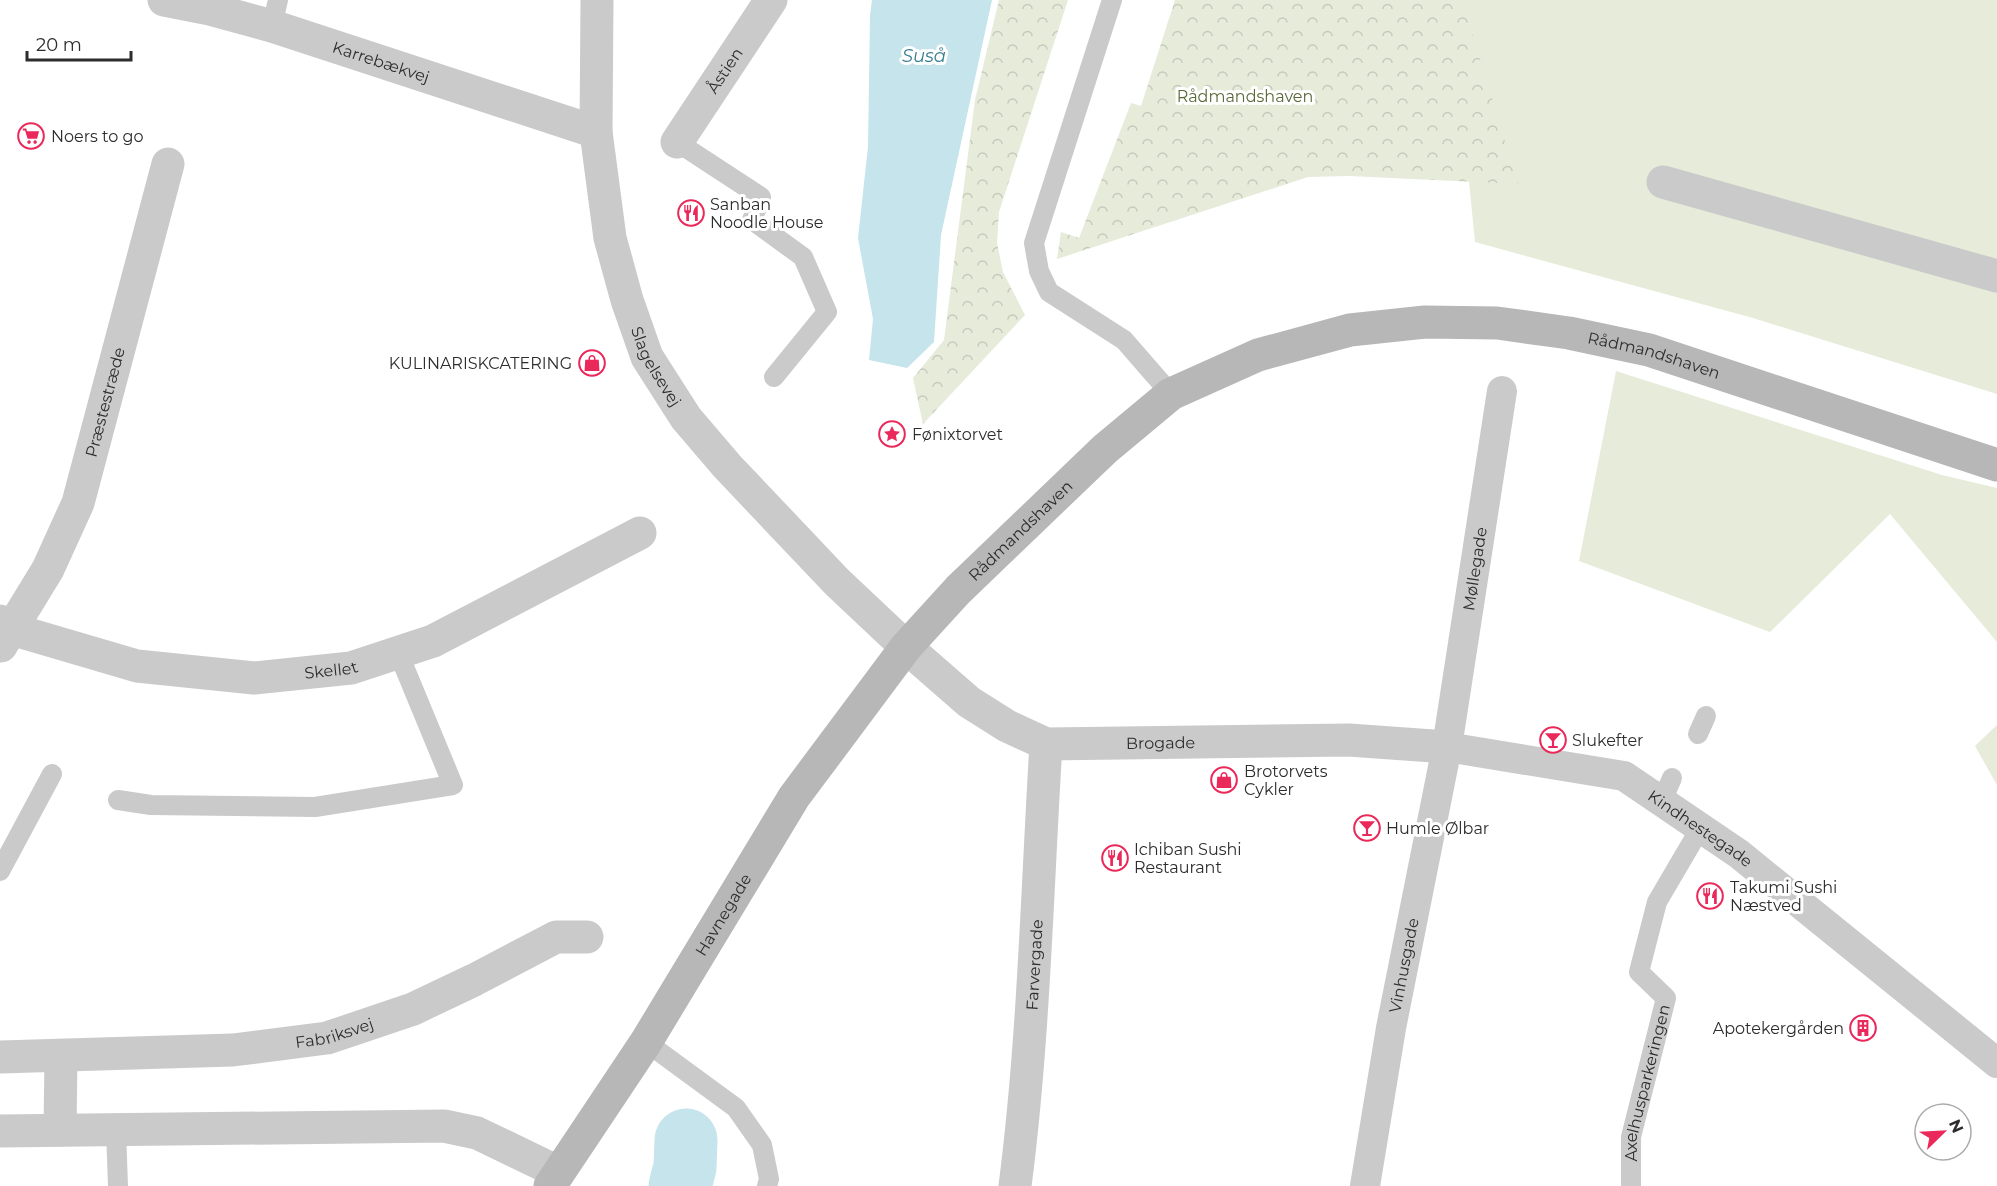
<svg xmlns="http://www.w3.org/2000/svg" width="1997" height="1186" viewBox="0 0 1997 1186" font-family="Montserrat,sans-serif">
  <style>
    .green { fill: #e6ebda }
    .park { fill: url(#park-crowns) }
    .water { fill: #c5e4ec }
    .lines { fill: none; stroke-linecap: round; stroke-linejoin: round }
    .river { stroke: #c5e4ec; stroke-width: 63 }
    .service { stroke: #cacaca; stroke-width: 20 }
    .pedestrian { stroke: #cacaca; stroke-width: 30 }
    .minor { stroke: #cacaca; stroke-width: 33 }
    .tertiary { stroke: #cacaca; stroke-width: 33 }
    .secondary { stroke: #b7b7b7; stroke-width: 33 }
    .labels { text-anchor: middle; stroke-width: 6; stroke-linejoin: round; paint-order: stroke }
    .street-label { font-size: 16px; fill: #2d2d2d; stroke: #fff }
    .park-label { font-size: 16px; fill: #596a39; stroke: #fff }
    .poi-label { font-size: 16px; fill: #2d2d2d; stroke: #fff; text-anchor: start }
    .water-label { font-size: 18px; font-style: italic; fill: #397f91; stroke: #fff }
  </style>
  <defs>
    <pattern id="park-crowns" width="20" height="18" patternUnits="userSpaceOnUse" patternTransform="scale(1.5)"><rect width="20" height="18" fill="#e6ebda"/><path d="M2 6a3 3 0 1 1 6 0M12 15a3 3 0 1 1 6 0" fill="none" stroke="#c6cabb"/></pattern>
  </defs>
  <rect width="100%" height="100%" fill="#fff"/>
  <!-- green -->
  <g class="green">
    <path d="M1451,0H1997V394L1753,318L1475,242Z"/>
    <path d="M1616,371L1942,475L1997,488V642L1890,514L1770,632L1579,561Z"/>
    <path d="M1997,725V785L1975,746Z"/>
  </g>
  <!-- park -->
  <g class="park">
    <path d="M999,0H1068L999,212L997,243L1003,272L1025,315L923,424L913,378L944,340L975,100Z"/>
    <path d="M1175,0H1462L1518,184L1349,176L1308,177L1057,259L1061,232L1079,238L1131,103L1141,106Z"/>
  </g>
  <!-- water -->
  <path class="water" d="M872,0H992L941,235L934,342L907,368L869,360L873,319L858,238L868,147L870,15Z"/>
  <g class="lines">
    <!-- river -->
    <path class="river" d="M680,1186L685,1167L686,1140"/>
    <!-- service -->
    <g class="service">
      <path d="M1112,0L1034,243L1039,271L1049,292L1124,340L1171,394"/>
      <path d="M272,26L278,0"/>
      <path d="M677,142L761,197L752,220L803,257L827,312L774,377"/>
      <path d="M1698,734L1706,716"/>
      <path d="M118,800L151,805L315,807L453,785L398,652"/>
      <path d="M1662,801L1672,778"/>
      <path d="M0,871L52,774"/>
      <path d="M646,1042L736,1108L762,1145L769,1179L767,1186"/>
      <path d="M116,1130L118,1186"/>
      <path id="s1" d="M1631,1186V1137L1666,998L1639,972L1657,902L1701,827"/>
    </g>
    <!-- pedestrian -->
    <g class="pedestrian">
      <path id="s2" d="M1447,747L1624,776L1739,854L1997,1063"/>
      <path id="s3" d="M1365,1186L1391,1028L1447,747L1502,391"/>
    </g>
    <!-- minor -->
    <g class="minor">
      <path id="s4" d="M677,142L771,0"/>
      <path d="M1663,182L1997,276"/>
      <path id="s5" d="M0,621L11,629L137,666L254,678L351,668L433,641L640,533"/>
      <path id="s6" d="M1,646L48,569L78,503L168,164"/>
      <path id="s7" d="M906,647L969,702L1007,726L1046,744L1349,740L1447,747"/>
      <path id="s8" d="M0,1057L233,1050L327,1038L413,1009L474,980L556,937H587"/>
      <path d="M60,1130L61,1056"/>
      <path id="s9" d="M1015,1186C1034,1039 1037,891 1046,744"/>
    </g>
    <!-- tertiary -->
    <g class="tertiary">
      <path id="s10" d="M164,0L210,9L272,26L596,132"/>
      <path id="s11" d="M597,0L596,132L610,238L627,300L647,357L686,418L727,466L837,582L906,647"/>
      <path d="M0,1131L444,1126L477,1133L558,1172"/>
    </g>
    <!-- secondary -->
    <path class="secondary" id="s12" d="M550,1186L646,1042L794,797L906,647L958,590L1105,449L1171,394L1258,355L1350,330L1425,322L1497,323L1569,333L1649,350L1997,465"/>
  </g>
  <!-- icons -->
  <defs>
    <g id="supermarket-ring" transform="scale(1.35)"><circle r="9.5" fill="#fff" stroke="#eb285a" stroke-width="1.5"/><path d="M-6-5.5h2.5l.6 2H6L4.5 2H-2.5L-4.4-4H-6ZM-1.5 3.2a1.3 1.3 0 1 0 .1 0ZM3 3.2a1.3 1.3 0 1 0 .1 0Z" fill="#eb285a"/></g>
    <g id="restaurant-ring" transform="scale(1.35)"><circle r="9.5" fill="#fff" stroke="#eb285a" stroke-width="1.5"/><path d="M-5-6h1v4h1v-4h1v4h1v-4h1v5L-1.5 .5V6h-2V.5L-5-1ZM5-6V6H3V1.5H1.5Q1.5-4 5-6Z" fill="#eb285a"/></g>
    <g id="shop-ring" transform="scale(1.35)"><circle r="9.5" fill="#fff" stroke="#eb285a" stroke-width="1.5"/><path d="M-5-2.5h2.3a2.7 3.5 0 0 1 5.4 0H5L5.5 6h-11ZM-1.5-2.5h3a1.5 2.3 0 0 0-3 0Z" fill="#eb285a"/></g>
    <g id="sight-ring" transform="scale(1.35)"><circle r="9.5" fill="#fff" stroke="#eb285a" stroke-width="1.5"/><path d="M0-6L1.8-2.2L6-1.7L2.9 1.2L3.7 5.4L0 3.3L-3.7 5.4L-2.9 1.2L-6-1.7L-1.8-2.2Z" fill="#eb285a"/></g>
    <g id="bar-ring" transform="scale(1.35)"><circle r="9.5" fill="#fff" stroke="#eb285a" stroke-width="1.5"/><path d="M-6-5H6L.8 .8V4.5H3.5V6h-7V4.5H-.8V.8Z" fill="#eb285a"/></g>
    <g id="building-ring" transform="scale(1.35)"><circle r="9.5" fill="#fff" stroke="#eb285a" stroke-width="1.5"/><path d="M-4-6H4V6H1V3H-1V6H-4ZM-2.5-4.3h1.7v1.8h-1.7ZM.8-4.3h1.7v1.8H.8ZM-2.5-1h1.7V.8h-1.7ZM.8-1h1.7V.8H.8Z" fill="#eb285a"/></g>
  </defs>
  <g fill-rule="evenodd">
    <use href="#supermarket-ring" x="31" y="136"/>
    <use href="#restaurant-ring" x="691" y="213"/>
    <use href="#shop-ring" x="592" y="363"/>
    <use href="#sight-ring" x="892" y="434"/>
    <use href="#bar-ring" x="1553" y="740"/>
    <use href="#shop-ring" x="1224" y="780"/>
    <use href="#bar-ring" x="1367" y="828"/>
    <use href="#restaurant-ring" x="1115" y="858"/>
    <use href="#restaurant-ring" x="1710" y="896"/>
    <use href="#building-ring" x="1863" y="1028"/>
  </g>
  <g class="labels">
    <!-- street labels -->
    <g class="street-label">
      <text dy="6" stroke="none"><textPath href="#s10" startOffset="226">Karrebækvej</textPath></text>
      <text dy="6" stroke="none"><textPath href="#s4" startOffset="86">Åstien</textPath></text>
      <text dy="6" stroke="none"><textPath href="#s12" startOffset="1512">Rådmandshaven</textPath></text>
      <text dy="6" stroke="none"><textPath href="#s11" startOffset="376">Slagelsevej</textPath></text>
      <text dy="6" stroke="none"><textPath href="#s6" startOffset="267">Præstestræde</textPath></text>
      <text dy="6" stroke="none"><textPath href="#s12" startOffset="810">Rådmandshaven</textPath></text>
      <text dy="6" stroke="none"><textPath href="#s3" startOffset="627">Møllegade</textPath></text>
      <text dy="6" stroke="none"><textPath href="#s5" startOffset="340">Skellet</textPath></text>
      <text dy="6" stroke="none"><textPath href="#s7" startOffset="286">Brogade</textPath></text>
      <text dy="6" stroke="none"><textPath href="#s2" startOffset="272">Kindhestegade</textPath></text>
      <text dy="6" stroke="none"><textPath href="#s12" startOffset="322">Havnegade</textPath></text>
      <text dy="6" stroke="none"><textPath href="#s9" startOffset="222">Farvergade</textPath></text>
      <text dy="6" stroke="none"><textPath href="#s3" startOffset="224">Vinhusgade</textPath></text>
      <text dy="6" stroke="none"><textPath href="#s8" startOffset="336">Fabriksvej</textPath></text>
      <text dy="6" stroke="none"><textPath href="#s1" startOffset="105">Axelhusparkeringen</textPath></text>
    </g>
    <!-- park labels -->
    <g class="park-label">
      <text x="1245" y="102">Rådmandshaven</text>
    </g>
    <!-- poi labels -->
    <g class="poi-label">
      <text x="51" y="142">Noers to go</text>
      <text x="710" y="210">Sanban<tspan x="710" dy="18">Noodle House</tspan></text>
      <text x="572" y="369" text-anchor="end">KULINARISKCATERING</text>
      <text x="912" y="440">Fønixtorvet</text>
      <text x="1572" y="746">Slukefter</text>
      <text x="1244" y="777">Brotorvets<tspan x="1244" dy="18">Cykler</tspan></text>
      <text x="1386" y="834">Humle Ølbar</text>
      <text x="1134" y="855">Ichiban Sushi<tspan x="1134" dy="18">Restaurant</tspan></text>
      <text x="1730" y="893">Takumi Sushi<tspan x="1730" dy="18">Næstved</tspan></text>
      <text x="1844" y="1034" text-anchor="end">Apotekergården</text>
    </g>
    <!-- water labels -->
    <g class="water-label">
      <text x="924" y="62">Suså</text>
    </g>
  </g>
  <!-- north arrow -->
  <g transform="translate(1943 1132) rotate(66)"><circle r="28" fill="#ffffff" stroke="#ababab" stroke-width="1.5"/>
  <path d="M0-4.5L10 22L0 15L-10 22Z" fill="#eb285a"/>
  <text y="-9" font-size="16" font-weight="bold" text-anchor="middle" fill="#2d2d2d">N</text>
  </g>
  <!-- scale -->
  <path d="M27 51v9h104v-9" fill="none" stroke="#2d2d2d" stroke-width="3"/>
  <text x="36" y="51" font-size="18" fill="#2d2d2d" stroke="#ffffff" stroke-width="4.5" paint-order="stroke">20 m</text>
</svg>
